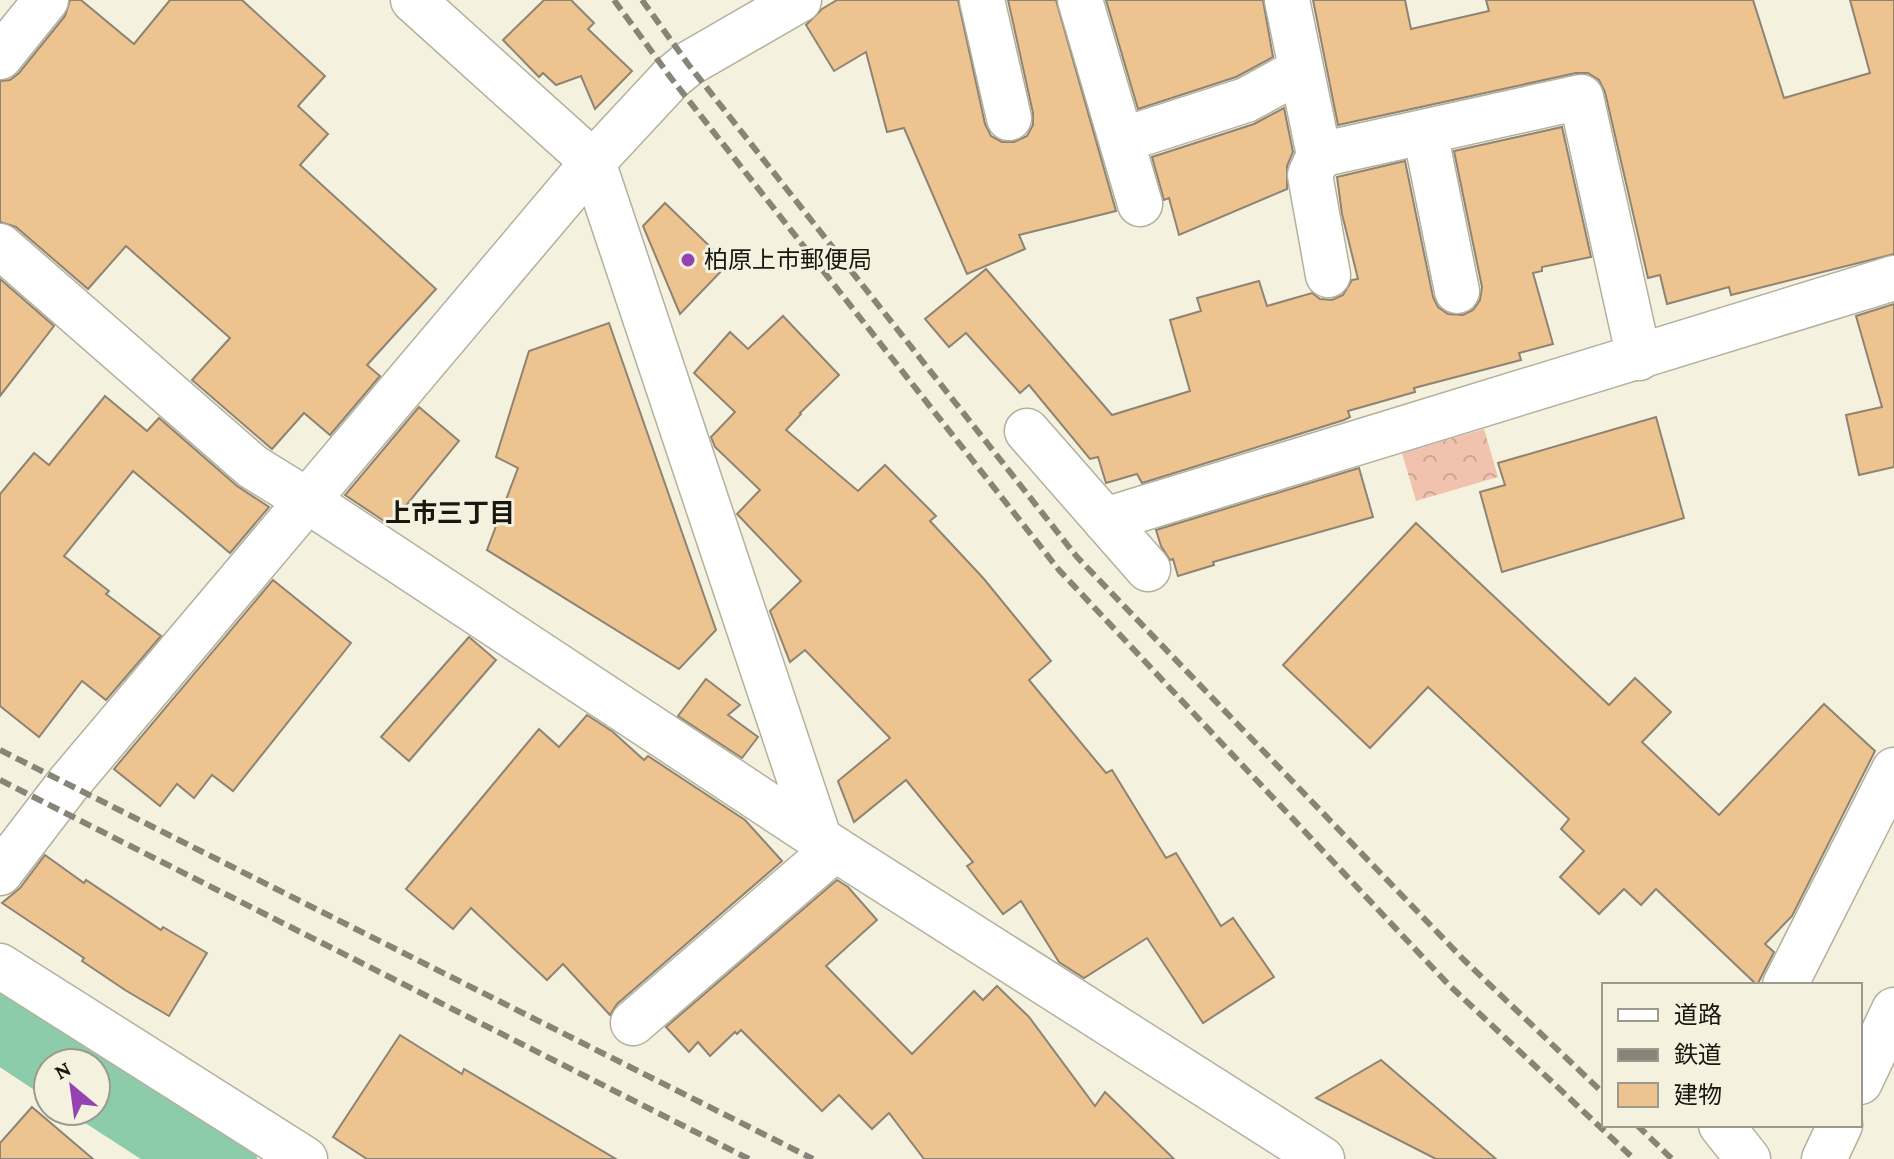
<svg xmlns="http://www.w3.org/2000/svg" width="1894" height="1159" viewBox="0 0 1894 1159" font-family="'Crimson Pro','Noto Sans JP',serif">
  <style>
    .park { fill: url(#park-crowns) }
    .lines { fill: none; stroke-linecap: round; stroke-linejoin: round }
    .river { stroke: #8cccaa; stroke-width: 82 }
    .building { fill: #edc490; stroke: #8f8373; stroke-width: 2 }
    .minor-casing { stroke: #b3b19e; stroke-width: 47 }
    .tertiary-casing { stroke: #b3b19e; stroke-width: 47 }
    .trunk-casing { stroke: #b3b19e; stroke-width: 47 }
    .minor { stroke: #fff; stroke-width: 44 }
    .tertiary { stroke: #fff; stroke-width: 44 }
    .trunk { stroke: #fff; stroke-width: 44 }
    .rail { stroke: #878578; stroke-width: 6; stroke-dasharray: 12 6; stroke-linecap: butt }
    .poi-dot { fill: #9643b2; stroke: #f4f2de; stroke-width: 3 }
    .labels { text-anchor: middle; stroke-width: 6; stroke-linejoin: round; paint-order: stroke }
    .poi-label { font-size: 24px; fill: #181710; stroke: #f4f2de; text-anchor: start }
    .neighbourhood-label { font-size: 26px; font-weight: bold; fill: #181710; stroke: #f4f2de }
  </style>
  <defs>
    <pattern id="park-crowns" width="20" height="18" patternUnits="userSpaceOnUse" patternTransform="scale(2)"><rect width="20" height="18" fill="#f1c2ae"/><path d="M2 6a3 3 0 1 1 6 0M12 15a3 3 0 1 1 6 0" fill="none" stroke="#cea695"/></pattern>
  </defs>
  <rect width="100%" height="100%" fill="#f4f2de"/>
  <!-- park -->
  <path class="park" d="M1484,429L1498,477L1416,501L1402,453Z"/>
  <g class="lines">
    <!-- river -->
    <g class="river">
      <path d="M0,1018L68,1063"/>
      <path d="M96,1081L216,1159"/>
    </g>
  </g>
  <!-- building -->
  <g class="building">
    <path d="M70,0H81L134,44L170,0H242L325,76L298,106L328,134L300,165L436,289L367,365L380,376L330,435L304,413L272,449L192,380L230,338L126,246L88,289L16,227L0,222V81L10,80L19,73L65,16Z"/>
    <path d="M544,0H571L594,23L588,29L632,71L595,109L581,76L556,85L543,73L539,77L503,40Z"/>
    <path d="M837,0H958L985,124L991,136L1002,142H1014L1027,136L1033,125V113L1008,0H1056L1116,211L1019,235L1025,249L967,274L904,128L887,132L866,52L834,71L806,25L822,9Z"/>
    <path d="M1106,0H1263L1273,57L1236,77L1138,109Z"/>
    <path d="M1313,0H1405L1411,29L1489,11L1486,0H1753L1784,98L1870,73L1850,0H1894V254L1731,295L1729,287L1667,304L1660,275L1648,278L1605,92L1599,80L1588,73H1576L1338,125Z"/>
    <path d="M1284,108L1293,152L1287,166V189L1179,235L1169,198L1164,200L1152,157L1254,124Z"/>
    <path d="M1562,127L1591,257L1542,267V271L1533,273L1553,344L1519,353L1521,360L1414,388L1415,392L1348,411L1350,417L1344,420L1142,483L1137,474L1106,483L1098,457L1090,459L1029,385L1020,393L966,333L949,347L925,319L986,269L1112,415L1190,391L1170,320L1201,311L1197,298L1259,281L1267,306L1312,293L1320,299L1332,300L1343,295L1352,280L1358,279L1342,214L1337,177L1405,161L1433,297L1438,307L1448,314L1463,315L1473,310L1480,300L1482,287L1454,151Z"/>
    <path d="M665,203L728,264L680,314L643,226Z"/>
    <path d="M0,279L54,326L0,396Z"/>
    <path d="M1894,304V467L1859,475L1846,415L1882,407L1856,316Z"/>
    <path d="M783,316L839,375L800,413L801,414L786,430L858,491L885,465L936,516L930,521L984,579L1051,661L1029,680L1106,773L1112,770L1166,858L1176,853L1221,926L1233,918L1274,977L1203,1023L1147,938L1084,978L1059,962L1021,901L1003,914L967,866L973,862L906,780L854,822L838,781L890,738L805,650L790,662L770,611L801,581L737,514L760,490L715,447L711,437L735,412L694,373L730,332L748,349Z"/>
    <path d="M609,323L716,630L679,669L487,550L518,468L496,457L529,351Z"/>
    <path d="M105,396L147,431L159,418L237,486L269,507L230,553L133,471L64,556L109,591L106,594L161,636L106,700L82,681L39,737L0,706V494L34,453L49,465Z"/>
    <path d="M419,407L459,441L390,525L345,495Z"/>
    <path d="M1656,417L1684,518L1502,572L1480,492L1505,485L1498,463Z"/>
    <path d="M1359,468L1373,517L1213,562L1214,565L1178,576L1173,559L1170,560L1161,546L1156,530Z"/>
    <path d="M1416,523L1609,705L1635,678L1671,712L1642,742L1719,815L1824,704L1875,751L1792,916L1765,944L1774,952L1757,985L1656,889L1641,905L1624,889L1599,914L1560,877L1584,851L1561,829L1569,819L1428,687L1370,748L1283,665Z"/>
    <path d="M273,580L351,643L233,791L212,775L194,798L177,784L160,806L114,769Z"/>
    <path d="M469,637L496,660L409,761L381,737Z"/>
    <path d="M706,679L740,705L728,715L758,737L742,758L678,716Z"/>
    <path d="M587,715L613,732L644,760L648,756L745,820L782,861L617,1004L610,1015L563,964L547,980L471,908L453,929L406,889L539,729L559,747Z"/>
    <path d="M45,855L84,883L86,880L161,930L163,927L207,953L169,1016L125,990L82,961L84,958L2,903L20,888Z"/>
    <path d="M837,880L848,887L877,920L826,966L912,1054L974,991L983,1000L997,986L1029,1017L1095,1106L1105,1092L1174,1159H924L889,1113L872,1129L839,1095L822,1111L741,1030L737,1034L735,1032L710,1056L698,1042L689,1052L666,1027Z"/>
    <path d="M400,1035L462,1074L464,1069L616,1159H367L333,1137Z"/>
    <path d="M1381,1060L1496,1159H1436L1316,1098Z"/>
    <path d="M32,1107L93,1159H0V1143Z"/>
  </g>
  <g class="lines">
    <!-- minor casing -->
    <g class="minor-casing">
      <g id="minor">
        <path d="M982,0L1009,118"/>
        <path d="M1080,0L1140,204"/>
        <path d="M1287,0L1319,155L1581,97L1639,358"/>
        <path d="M0,57L46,0"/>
        <path d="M1425,132L1457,291"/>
        <path d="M1122,140L1246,100L1301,70"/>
        <path d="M1319,155L1310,175L1328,275"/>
        <path d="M0,246L253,467L308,501L835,849L1322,1159"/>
        <path d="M1027,431L1148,569"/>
        <path d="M1105,520L1894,278"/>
        <path d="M0,873L68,784L593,162L671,78L688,64L799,0"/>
        <path d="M0,966L305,1159"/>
        <path d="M1785,985L1894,770"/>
        <path d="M633,1023L835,849"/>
        <path d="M1721,1125L1748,1159"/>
      </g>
    </g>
    <!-- tertiary casing -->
    <g class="tertiary-casing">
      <path id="tertiary" d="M413,0L593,162L819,838"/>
    </g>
    <!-- trunk casing -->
    <g class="trunk-casing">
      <g id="trunk">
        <path d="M1860,1082L1894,1010"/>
        <path d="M1824,1159L1840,1125"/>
      </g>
    </g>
    <!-- minor -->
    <use href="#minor" class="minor"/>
    <!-- tertiary -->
    <use href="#tertiary" class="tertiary"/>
    <!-- trunk -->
    <use href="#trunk" class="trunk"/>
    <!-- rail -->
    <g class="rail">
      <path d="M614,0L671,78L1059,570L1448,984L1634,1159"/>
      <path d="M642,0L688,64L1077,557L1464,960L1604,1094"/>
      <path d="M0,750L813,1159"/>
      <path d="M0,780L749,1159"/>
      <path d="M1637,1125L1672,1159"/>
    </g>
  </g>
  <!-- markers -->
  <circle class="poi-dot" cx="688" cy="260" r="8"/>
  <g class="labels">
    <!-- poi labels -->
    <g class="poi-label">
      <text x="704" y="268">柏原上市郵便局</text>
    </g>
    <!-- neighbourhood labels -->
    <g class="neighbourhood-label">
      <text x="450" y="522">上市三丁目</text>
    </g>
  </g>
  <!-- legend -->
  <rect x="1602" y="983" width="260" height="144" fill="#f4f2de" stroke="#9c9a8c" stroke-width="2"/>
  <rect x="1618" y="1009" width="40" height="12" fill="#ffffff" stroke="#9c9a8c" stroke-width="2"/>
  <text x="1674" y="1023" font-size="24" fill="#181710">道路</text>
  <rect x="1618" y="1049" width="40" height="12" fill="#878578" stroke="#9c9a8c" stroke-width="2"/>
  <text x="1674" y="1063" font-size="24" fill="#181710">鉄道</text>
  <rect x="1618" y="1083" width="40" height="24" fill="#edc490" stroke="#9c9a8c" stroke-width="2"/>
  <text x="1674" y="1103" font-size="24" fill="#181710">建物</text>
  <!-- north arrow -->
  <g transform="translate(72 1087) rotate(331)"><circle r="38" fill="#f4f2de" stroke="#9c9a8c" stroke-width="2"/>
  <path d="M0-6L14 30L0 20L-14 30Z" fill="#9643b2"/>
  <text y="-12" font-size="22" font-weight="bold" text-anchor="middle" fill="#181710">N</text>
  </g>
</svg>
